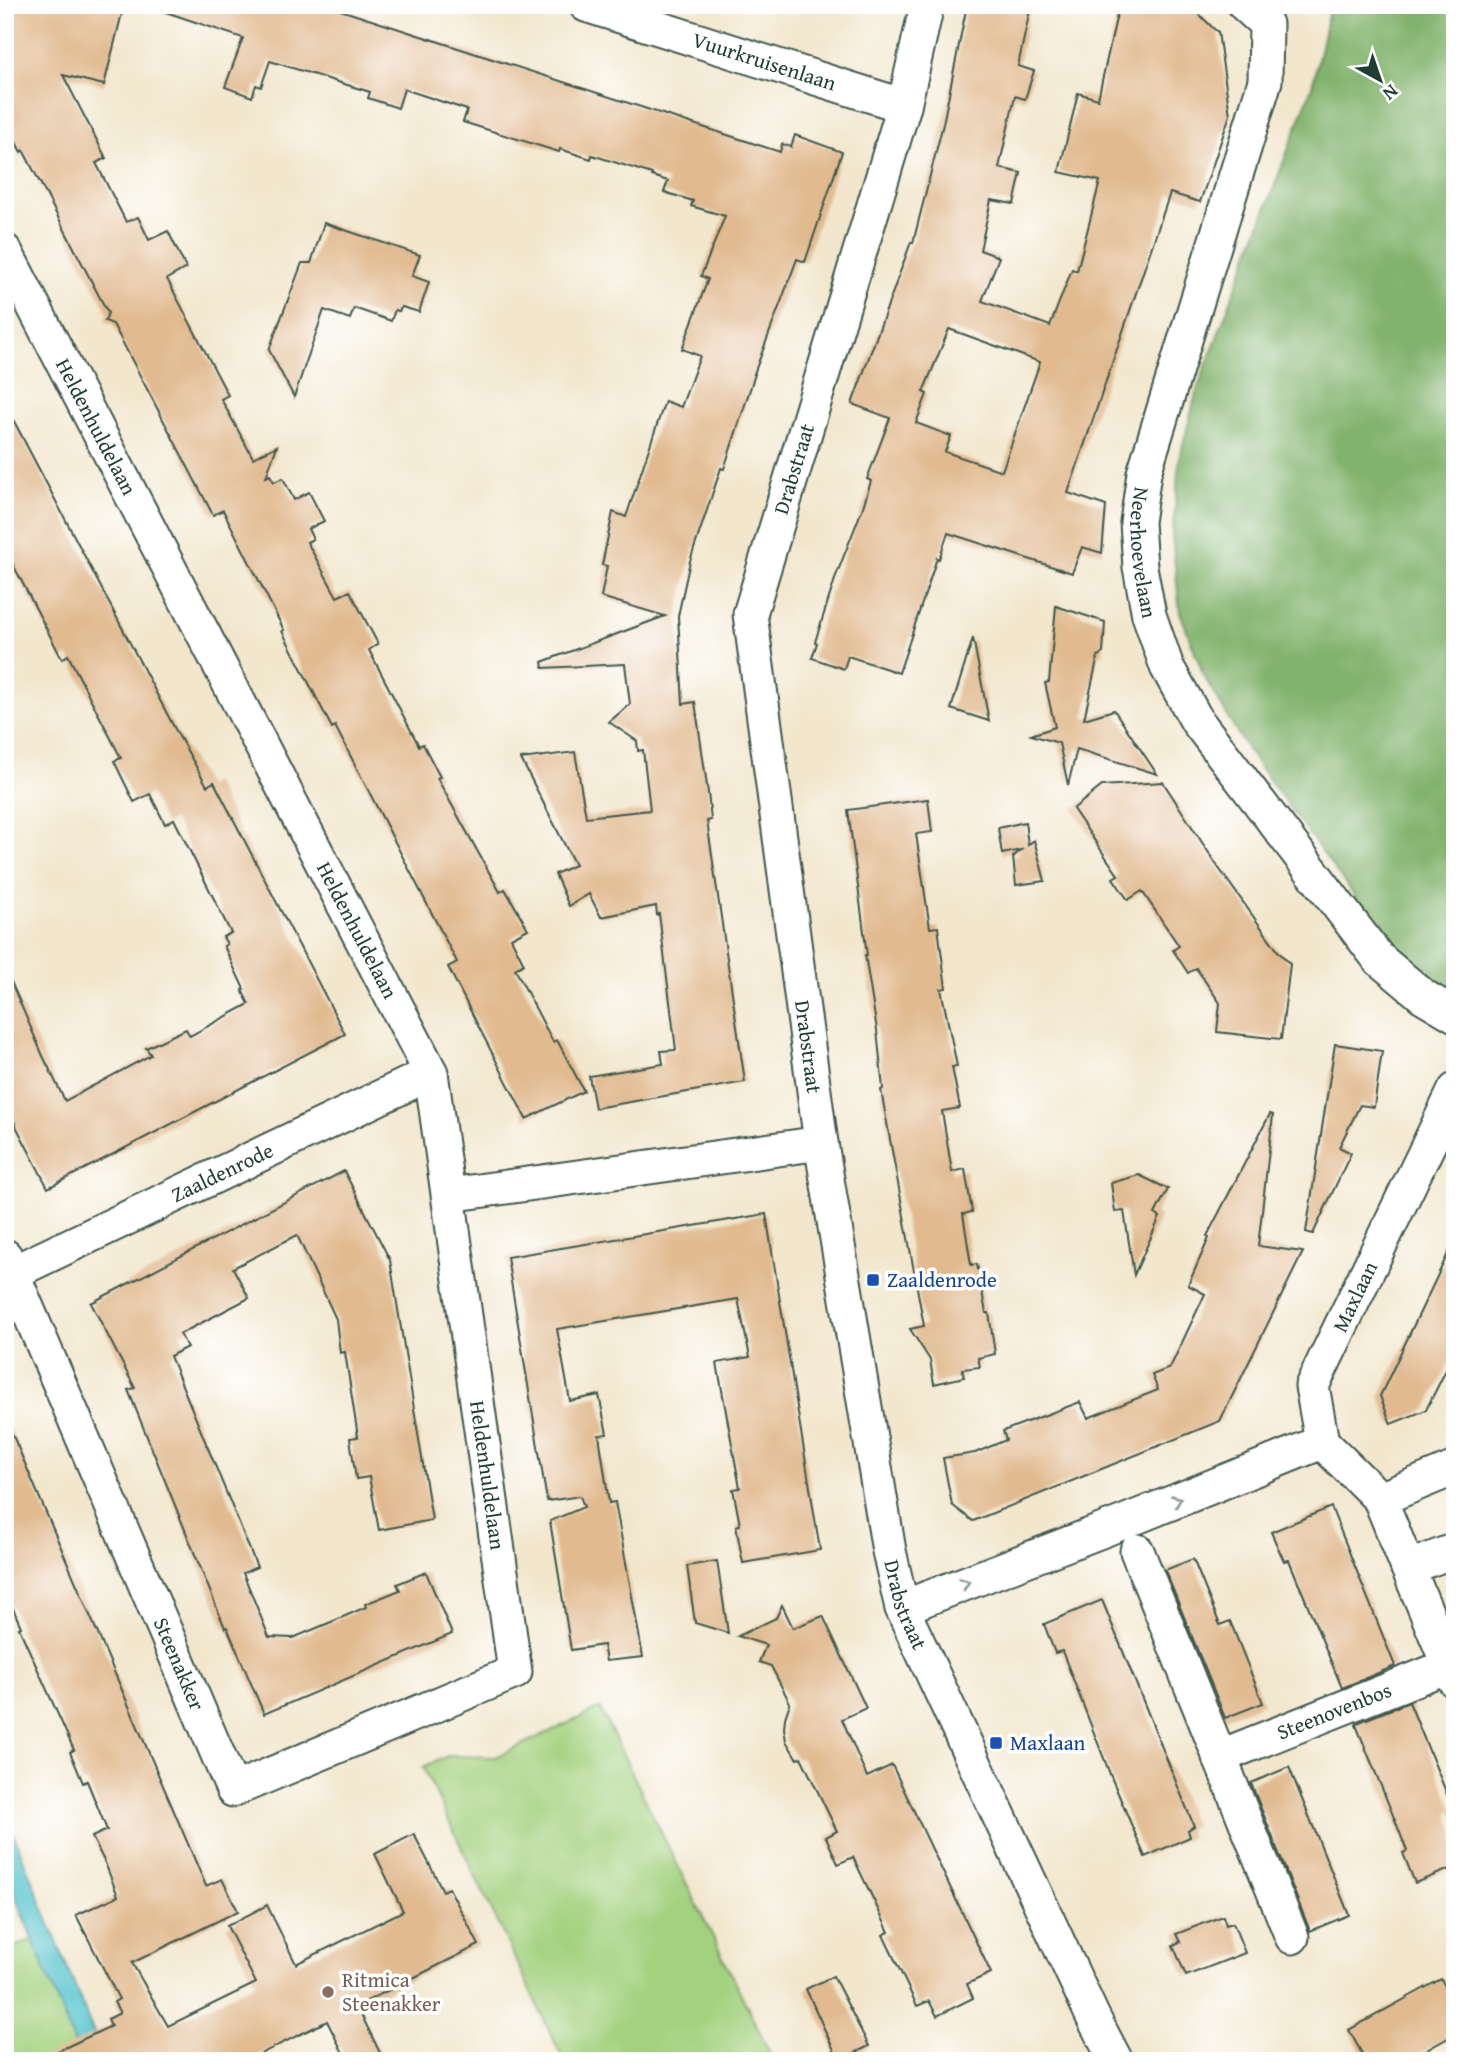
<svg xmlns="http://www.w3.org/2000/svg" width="1460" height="2066" viewBox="0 0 1460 2066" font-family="'Gentium Book Plus',serif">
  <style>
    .green { fill: #a3d17e; stroke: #618759; stroke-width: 2 }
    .forest { fill: #82b36d; stroke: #507850; stroke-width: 2 }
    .water { fill: #57c4ce; stroke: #3b8081; stroke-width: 2 }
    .building { fill: #e1ba8f; fill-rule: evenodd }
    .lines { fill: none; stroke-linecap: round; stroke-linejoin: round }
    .street-casing { stroke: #3f564b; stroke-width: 37 }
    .street { stroke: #fff; stroke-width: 33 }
    .oneway { stroke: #8f9e9a }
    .transit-dot { fill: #1a4fb4; stroke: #fff; stroke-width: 2.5 }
    .education-dot { fill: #8d6e63; stroke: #fff; stroke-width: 2.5 }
    .labels { text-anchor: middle; stroke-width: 7; stroke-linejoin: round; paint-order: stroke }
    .street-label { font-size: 21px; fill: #1f3d34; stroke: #fff }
    .transit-label { font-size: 21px; fill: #164399; stroke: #fff; text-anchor: start }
    .education-label { font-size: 21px; fill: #785e54; stroke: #fff; text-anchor: start }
  </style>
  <rect width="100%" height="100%" fill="#fff"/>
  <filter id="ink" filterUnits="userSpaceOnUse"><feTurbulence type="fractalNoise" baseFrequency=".0143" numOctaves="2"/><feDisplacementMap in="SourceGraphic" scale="14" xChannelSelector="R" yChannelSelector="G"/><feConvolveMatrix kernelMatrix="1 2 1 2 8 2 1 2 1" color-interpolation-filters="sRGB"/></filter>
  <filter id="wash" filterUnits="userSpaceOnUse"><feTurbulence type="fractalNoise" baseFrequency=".00686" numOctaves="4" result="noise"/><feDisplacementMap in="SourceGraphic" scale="28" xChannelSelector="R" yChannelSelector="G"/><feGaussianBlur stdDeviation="1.57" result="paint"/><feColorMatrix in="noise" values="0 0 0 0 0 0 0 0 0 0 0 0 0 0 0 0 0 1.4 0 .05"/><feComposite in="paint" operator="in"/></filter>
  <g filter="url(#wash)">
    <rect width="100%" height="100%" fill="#f2e7cd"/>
    <!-- green -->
    <g class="green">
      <path d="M600,1708L774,2061H564L423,1767L448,1756L496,1757Z"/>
      <path d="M33,1939L82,2061H5V1951Z"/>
    </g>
    <!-- forest -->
    <path class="forest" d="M1330,5H1455V999L1427,983L1383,935L1248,751L1204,676L1180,612L1172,536L1180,456L1197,390L1312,87Z"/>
    <!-- water -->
    <path class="water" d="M5,1813L105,2061H82L5,1871Z"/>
    <g id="blocks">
      <!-- building -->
      <g class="building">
        <path d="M5,5H124L104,85L63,75L106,158L96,163L126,222L138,217L149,240L168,231L186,268L167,279L228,395L221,399L253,458L277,446L266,477L270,475L274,482L283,478L294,500L309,492L324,521L308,529L313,539L307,542L337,597L350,591L378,644L369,650L419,746L423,744L440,777L437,778L500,892L505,889L528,929L511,938L524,964L515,969L553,1042L557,1040L584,1091L526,1119L448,967L457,962L335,726L332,728L282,631L284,630L223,510L213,515L113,324L105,321L108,313L23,150L21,152L5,121Z"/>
        <path d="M161,5H325L780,152L782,144L791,147L795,135L842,152L805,262L797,259L754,374H755L724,469L721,468L690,561L678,616L683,704L695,702L708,793L711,820L707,821L745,1082L595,1108L589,1076L663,1064L661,1051L676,1050L659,914L657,915L656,906L601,917L589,894L569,906L555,874L575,865L521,759L575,752L586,817L650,810L643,750L638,751L637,741L609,722L630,704L625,664L543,668L542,662L665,616L601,597L607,566L602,565L613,512L626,517L665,401L681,407L700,356L682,349L708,279L701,276L725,216L691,206L693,201L664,192L668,181L652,176V174L592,155L591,159L560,149L559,152L463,122L467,110L404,89L398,108L368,98L370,92L270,61L261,87L256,85L252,97L225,87L243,38L160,10Z"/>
        <path d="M967,5H1031L1018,66L1034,71L1025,99L1015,96L999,168L1021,173L1014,204L991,200L980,250L999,257L982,301L1050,326L1072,269L1077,271L1100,181L1059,172L1078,93L1098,99L1119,5H1190L1214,29L1218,32L1230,115L1200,202L1170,193L1068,493L1106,506L1102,553L1082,547L1072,573L948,533L939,559L937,558L899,673L848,656L844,669L812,658L817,643L815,642L836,576L863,507L871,481L867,479L890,418L852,404L911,242L913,243L943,124ZM949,329L1040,362L1002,471L945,452L951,436L916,423L927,394L923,392Z"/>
        <path d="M324,223L420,255L412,276L429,282L419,312L402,307L399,311L395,310L391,321L354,308L350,319L324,310L294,397L269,350L302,263H311Z"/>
        <path d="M5,404L175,729L207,786L214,782L345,1034L48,1188L17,1128L5,1101V968L43,1056L65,1101L151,1055L146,1048L186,1029L190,1036L249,1004L242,990L244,989L224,946L227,944L223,937L231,933L174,819L165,824L150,794L134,802L114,761L121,758L68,655L62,659L5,549Z"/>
        <path d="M1056,606L1105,622L1103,653L1098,656L1084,719L1114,710L1157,774L1077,749L1068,785L1059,743L1031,735L1055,727L1045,683L1049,682Z"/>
        <path d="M973,638L989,721L951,709Z"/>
        <path d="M1163,782L1218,867L1278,951L1290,964L1281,1039L1217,1032L1220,1003L1196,968L1188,973L1173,950L1179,946L1142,891L1128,900L1113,878L1118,875L1073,809L1102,786Z"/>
        <path d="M928,799L932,832L916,834L930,928L938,927L946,988L941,989L957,1066L952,1067L960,1108L942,1111L952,1172L965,1169L972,1212L963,1214L971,1265L977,1264L986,1313H989L995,1354L978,1358L980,1367L962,1369L964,1377L934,1384L930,1360L910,1329L924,1326L881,1090L883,1089L877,1030L865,955H867L848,810Z"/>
        <path d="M1025,822L1028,845L1034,840L1045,881L1016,885L1013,857L1021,850L1002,854L998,828Z"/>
        <path d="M1335,1044L1382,1051L1374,1107L1360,1105L1339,1147L1351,1153L1313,1234L1306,1232Z"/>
        <path d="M1270,1114L1273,1115L1258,1246L1303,1252L1220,1421L973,1521L952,1505L943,1458L975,1453L1006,1440L1003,1431L1080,1402L1088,1418L1158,1390L1152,1375L1170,1368L1205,1294L1188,1285L1209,1238L1207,1236Z"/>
        <path d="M344,1171L390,1260L432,1520L379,1530L369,1477L356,1479L350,1438L358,1437L345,1352L340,1353L336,1319L297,1235L233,1268L249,1298L180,1334L187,1347L170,1356L257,1567L243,1573L269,1637L293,1638L336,1620L366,1607L365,1604L400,1590L397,1584L426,1572L452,1634L264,1714L227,1627L225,1628L128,1390L135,1388L91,1303Z"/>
        <path d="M1139,1175L1168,1189L1155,1214L1160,1217L1134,1275L1124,1211L1115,1212L1111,1183Z"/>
        <path d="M766,1214L820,1550L743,1563L736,1526L740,1525L733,1489L740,1488L717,1363L750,1357L738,1299L557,1329L570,1401L599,1395L607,1434L599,1435L609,1503L615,1502L643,1657L606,1661L603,1645L571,1650L550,1521L584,1507L580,1496L547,1501L507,1257Z"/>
        <path d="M1455,1239V1352L1426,1410L1391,1424L1380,1396Z"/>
        <path d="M5,1417L206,1886L222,1879L238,1911L132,1963L168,2026L256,1983L227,1926L267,1905L296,1964L403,1911L375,1854L414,1834L443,1891L449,1888L479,1945L357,2006L384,2061H347L327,2021L246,2061H37L111,2026L108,2019L120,2013L114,2002L119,1999L76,1915L118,1896L105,1863L92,1837L107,1830L87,1781L83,1783L70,1752L74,1750L19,1628L21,1627L5,1590Z"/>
        <path d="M1331,1507L1395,1666L1342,1688L1289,1560L1284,1561L1271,1532Z"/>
        <path d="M1193,1559L1220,1625L1230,1621L1263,1703L1225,1718L1165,1570Z"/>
        <path d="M717,1561L728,1633L695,1623L687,1566Z"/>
        <path d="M1102,1600L1194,1826L1188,1830L1190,1837L1145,1857L1112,1779L1062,1651L1055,1653L1044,1624Z"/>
        <path d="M782,1605L793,1628L823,1616L866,1708L842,1719L867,1777L892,1765L991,1973L967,1984L973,1998L937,2016L929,2001L917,2006L883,1935L889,1932L853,1857L838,1864L826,1837L837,1831L801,1757L797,1759L786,1741L784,1728L785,1718L790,1703L771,1666L759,1662L766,1645L738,1636L776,1618Z"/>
        <path d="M1409,1702L1454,1811L1448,1814L1455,1832V1867L1415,1883L1403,1853L1407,1851L1395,1820L1356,1725L1357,1723Z"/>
        <path d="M1289,1767L1349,1915L1310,1931L1251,1783Z"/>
        <path d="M1223,1916L1226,1925L1233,1923L1245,1953L1186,1976L1173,1945L1180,1942L1176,1934Z"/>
        <path d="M833,1976L869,2046L839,2061L806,1989Z"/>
        <path d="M1441,1979L1455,2005V2034L1407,2061H1366L1349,2030Z"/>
      </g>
    </g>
  </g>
  <g filter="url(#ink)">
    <use href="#blocks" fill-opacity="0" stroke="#3f564b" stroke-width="2"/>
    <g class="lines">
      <!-- street casing -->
      <g class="street-casing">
        <g id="street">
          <path id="s1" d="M586,5L904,106"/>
          <path id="s2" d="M927,5L904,106L750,614L821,1143L889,1551L902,1608L1093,2017L1116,2061"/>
          <path id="s3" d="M1245,5L1266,24L1265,81L1144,473L1137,522L1140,567L1149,615L1167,667L1197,721L1379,959L1423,996L1455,1015"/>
          <path id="s4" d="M5,251L431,1073L515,1672L233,1790L5,1256"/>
          <path d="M449,1195L821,1143"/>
          <path id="s5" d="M12,1273L431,1073"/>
          <path id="s6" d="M1322,1442L1312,1386L1455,1090"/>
          <path d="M1322,1442L1380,1499"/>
          <path d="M1455,1468L1380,1499L1408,1568L1455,1550"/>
          <path d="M1137,1551L1292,1937"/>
          <path d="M1408,1568L1455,1681"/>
          <path d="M902,1608L1124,1522L1322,1442"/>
          <path id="s7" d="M1219,1757L1448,1666"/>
        </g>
      </g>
      <!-- street -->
      <use href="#street" class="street"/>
    </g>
    <!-- one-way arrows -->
    <defs><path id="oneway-chevron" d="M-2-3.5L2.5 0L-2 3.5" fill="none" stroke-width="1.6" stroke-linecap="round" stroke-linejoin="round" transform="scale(1.75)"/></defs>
    <g class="oneway">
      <use href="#oneway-chevron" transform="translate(1177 1500) rotate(-22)"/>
      <use href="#oneway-chevron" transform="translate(965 1583) rotate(-21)"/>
    </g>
  </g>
  <!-- markers -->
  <g class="transit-dot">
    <rect x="866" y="1273" width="14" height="14" rx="3.5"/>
    <rect x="989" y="1736" width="14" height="14" rx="3.5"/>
  </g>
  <circle class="education-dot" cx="328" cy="1992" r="7"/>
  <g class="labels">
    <!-- street labels -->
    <g class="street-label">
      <text dy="7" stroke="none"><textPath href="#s1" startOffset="187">Vuurkruisenlaan</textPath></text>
      <text dy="7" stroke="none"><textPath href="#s4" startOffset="198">Heldenhuldelaan</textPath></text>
      <text transform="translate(794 469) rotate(-73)" y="7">Drabstraat</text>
      <text dy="7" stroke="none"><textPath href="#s3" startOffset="576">Neerhoevelaan</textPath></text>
      <text dy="7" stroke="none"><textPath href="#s4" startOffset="765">Heldenhuldelaan</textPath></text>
      <text dy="7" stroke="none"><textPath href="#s2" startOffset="1071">Drabstraat</textPath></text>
      <text dy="7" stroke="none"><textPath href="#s5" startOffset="233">Zaaldenrode</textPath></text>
      <text dy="7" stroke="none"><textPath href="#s6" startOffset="156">Maxlaan</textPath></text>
      <text dy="7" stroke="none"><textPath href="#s4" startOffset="1332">Heldenhuldelaan</textPath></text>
      <text dy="7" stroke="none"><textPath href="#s2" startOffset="1638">Drabstraat</textPath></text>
      <text transform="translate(179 1664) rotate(67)" y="7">Steenakker</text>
      <text dy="7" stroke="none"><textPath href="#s7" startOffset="124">Steenovenbos</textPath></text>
    </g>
    <!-- transit labels -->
    <g class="transit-label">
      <text x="887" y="1287">Zaaldenrode</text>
      <text x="1010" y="1750">Maxlaan</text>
    </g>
    <!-- education labels -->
    <g class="education-label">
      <text x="342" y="1987">Ritmica<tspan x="342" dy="24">Steenakker</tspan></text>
    </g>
  </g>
  <!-- margin -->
  <rect width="1460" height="2066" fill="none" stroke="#fff" stroke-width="28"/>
  <!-- north arrow -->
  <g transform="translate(1380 80) rotate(140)" stroke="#ffffff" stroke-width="5" paint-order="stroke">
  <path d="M0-5L12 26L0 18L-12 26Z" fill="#1f3d34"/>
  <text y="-10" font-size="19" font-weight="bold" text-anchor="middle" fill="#1f3d34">N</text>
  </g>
</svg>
